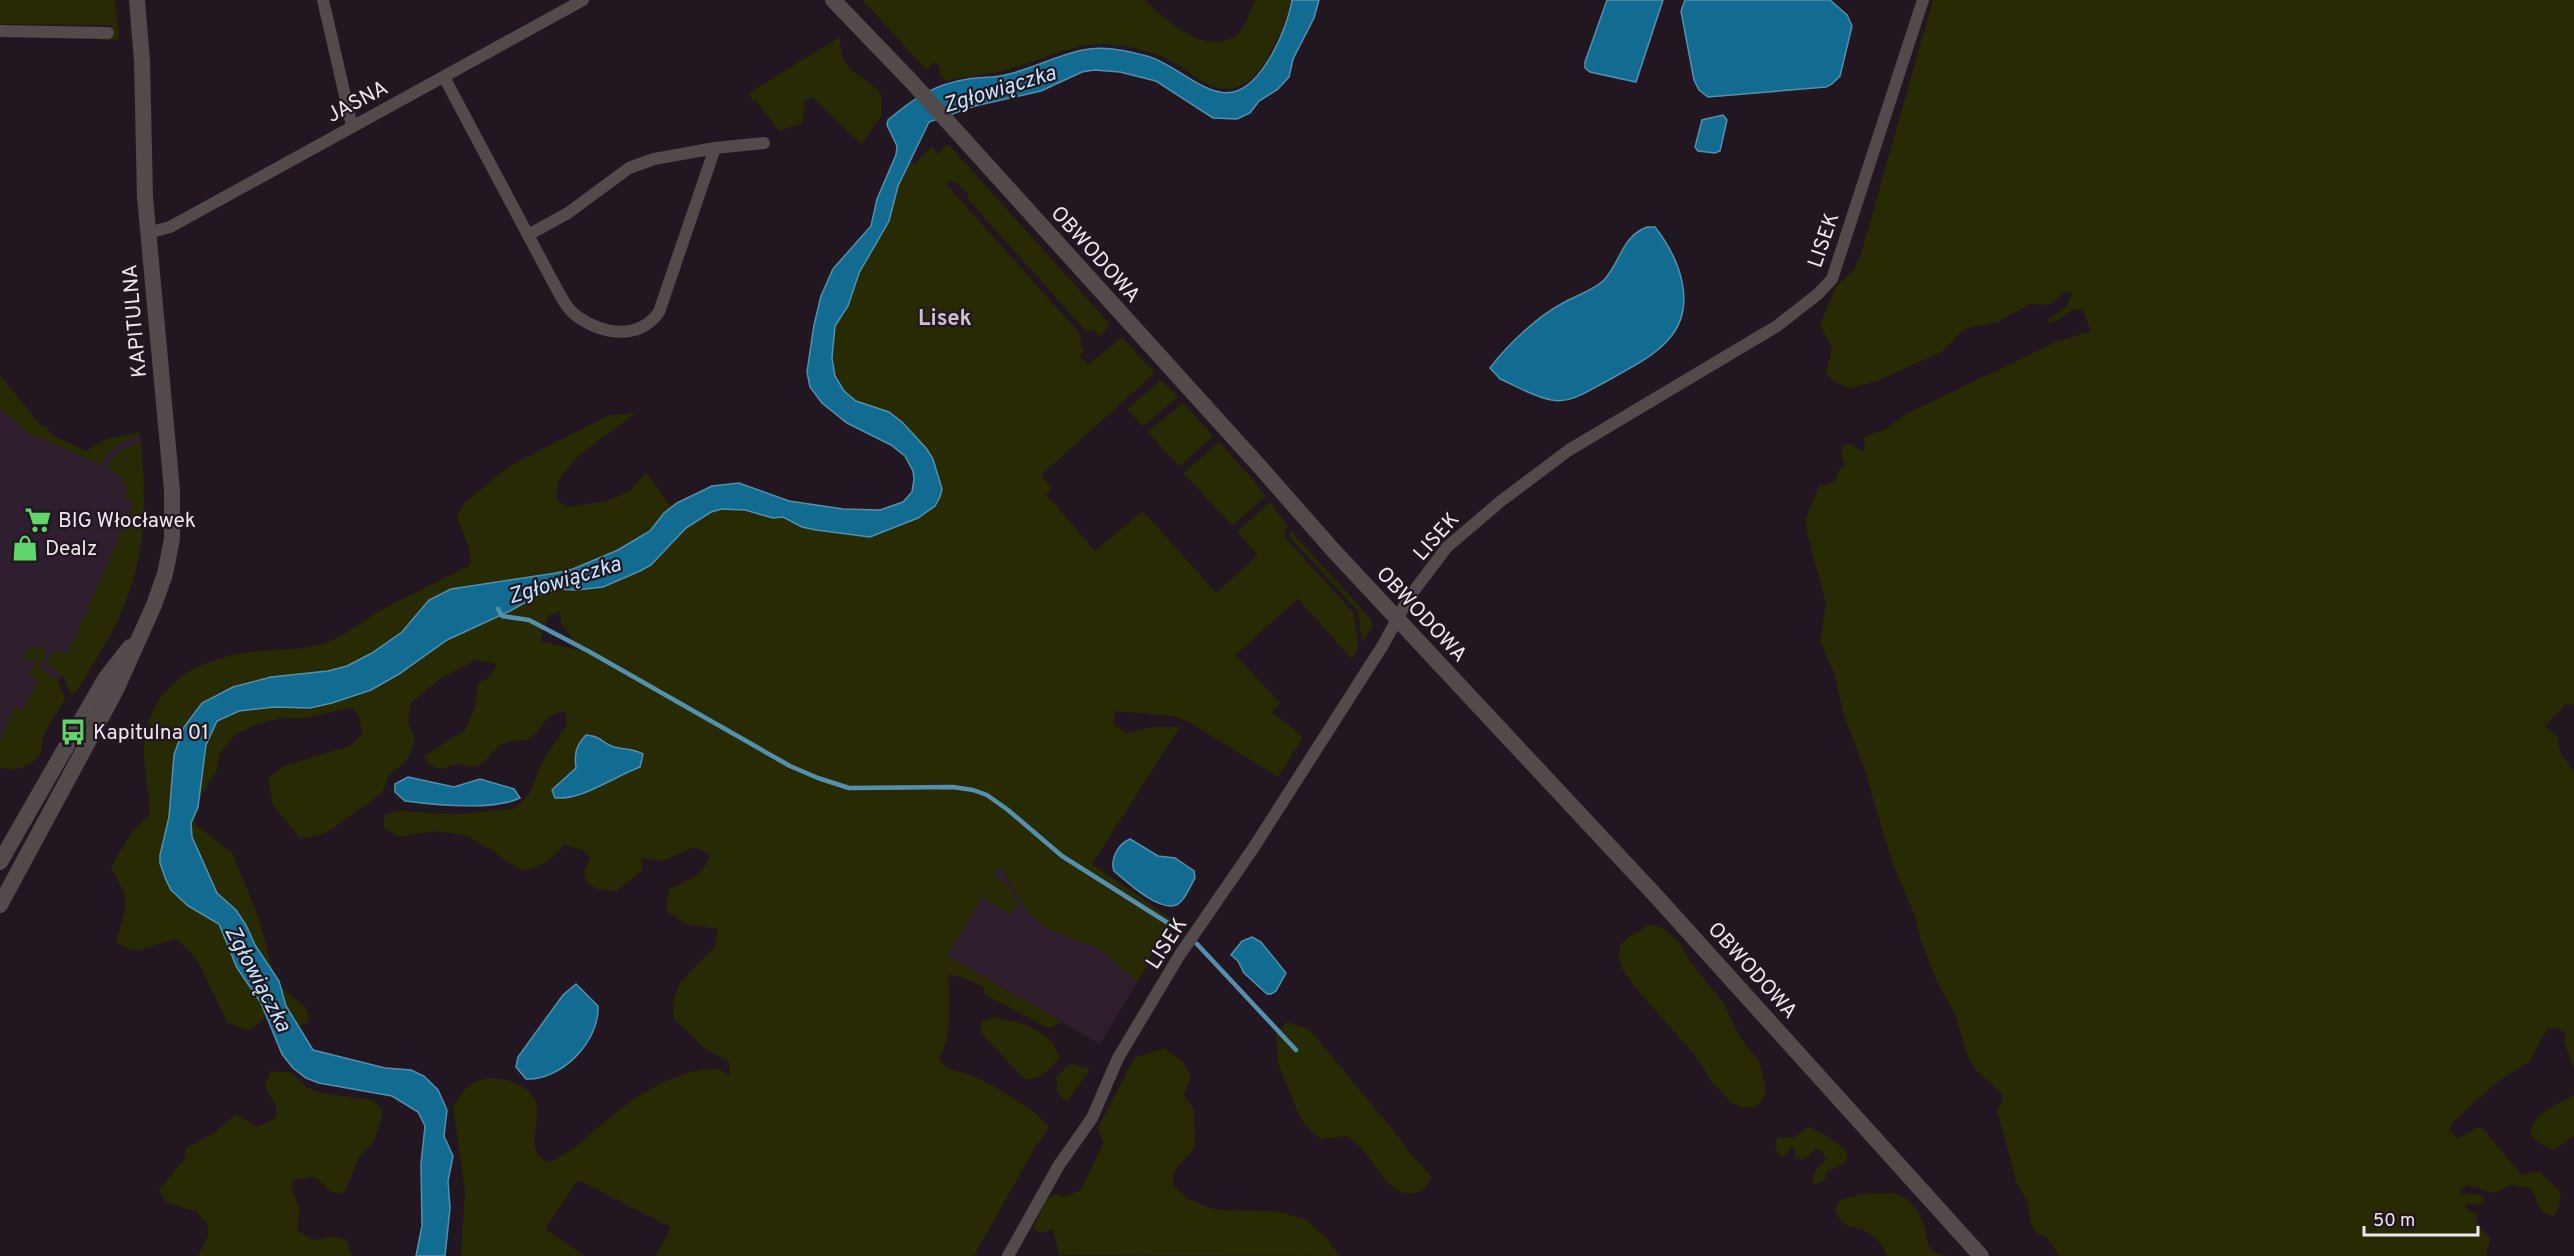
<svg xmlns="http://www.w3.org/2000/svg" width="2574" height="1256" viewBox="0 0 2574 1256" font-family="Overpass,sans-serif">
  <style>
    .built { fill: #2f1f2e }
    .green { fill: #272a02; fill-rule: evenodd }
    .water { fill: #126b91; stroke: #5490ad; stroke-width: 1.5 }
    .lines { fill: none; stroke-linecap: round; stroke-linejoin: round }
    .stream { stroke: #5490ad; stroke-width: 4.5 }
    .minor { stroke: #534b4b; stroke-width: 12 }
    .tertiary { stroke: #534b4b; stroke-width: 16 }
    .labels { text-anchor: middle; stroke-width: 4.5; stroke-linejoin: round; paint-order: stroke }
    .street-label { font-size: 21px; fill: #efe7ee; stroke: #221721 }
    .poi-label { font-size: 21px; fill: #efe7ee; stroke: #221721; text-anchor: start }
    .water-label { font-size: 22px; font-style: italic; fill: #c0e7fe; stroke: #221721 }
    .neighbourhood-label { font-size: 22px; font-weight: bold; fill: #cebfcd; stroke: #221721 }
  </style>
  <rect width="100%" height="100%" fill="#221721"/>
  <!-- built -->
  <g class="built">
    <path d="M0,375L41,426L46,427L52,435L86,451L107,439L124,436H140L141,443L136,507L80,662L40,692L0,764Z"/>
    <path d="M1000,866L1025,909L1043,926L1103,951L1137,982L1100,1044L947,956Z"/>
  </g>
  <!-- green -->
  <g class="green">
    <path d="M0,0H115L119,38L117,40H99L113,37L111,25L0,24Z"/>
    <path d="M863,0H1145C1167,21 1207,59 1238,34C1246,27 1251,10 1255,0H1291C1288,21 1279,36 1269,55C1254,84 1235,98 1203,82C1193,77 1184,67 1173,62C1155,52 1127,45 1106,44C1072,43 1042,60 1009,69C989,75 967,75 946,81L939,75L940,68L935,62L926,70Z"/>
    <path d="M1933,0H2574V705L2566,704L2545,726L2557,736L2560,751L2574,772V1070L2564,1042L2565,1033L2556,1027L2547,1029L2530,1061L2496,1083L2452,1123L2449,1129L2457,1139L2477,1128H2482L2522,1175L2540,1171C2547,1181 2555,1184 2561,1194L2558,1209L2553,1216C2539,1215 2538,1200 2531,1188L2510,1185L2494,1193L2468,1185L2460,1189V1195L2471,1193L2484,1197V1202L2476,1205L2469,1203L2465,1205L2469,1212L2476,1213C2477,1216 2476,1220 2477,1223C2482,1238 2497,1228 2486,1253L2488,1256H2060L2045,1236L2037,1234L2030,1222L2028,1203L2016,1181L1997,1110L2002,1102L2003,1095L1975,1069L1967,1054L1955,1014L1937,982L1921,941L1915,916L1892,862L1864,768L1844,715L1834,673L1820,641L1826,604L1807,533L1806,518L1820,484L1822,486L1835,481L1838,472L1845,465L1841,453L1842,447L1848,443L1862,451L1865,450L1864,438C1871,431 1879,434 1886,429C1893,424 1899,419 1906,414L2056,342L2091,331L2082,309C2068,308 2063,320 2050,323L2047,320L2067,306L2072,293L2063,292L2054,302L2047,305L2030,304L1998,322L1970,327L1960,333L1943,351L1877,381L1850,388L1835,382L1826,373L1832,348L1820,325L1836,286L1854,270L1861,254Z"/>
    <path d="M840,37C840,75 859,70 881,94L882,115L861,144L812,97L803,101L805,110L802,123L779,131L756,100L753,101L749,93Z"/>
    <path d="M948,144L1110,324L1100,336L1095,331H1086L967,198L969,195L955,181L953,183L950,180L946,184L1081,335L1080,345L1085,350L1079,356L1088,365L1122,337L1155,373L1041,475L1052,488L1046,494L1095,551L1143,511L1216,593L1258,555L1237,532L1270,502L1287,526L1284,534L1286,539L1354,613L1358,649L1352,659L1298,599L1235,655L1280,703L1272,712L1303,737L1278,777L1189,722L1173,716L1114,711V725L1127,733L1153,727H1180L1092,864L1173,920L1152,951L1149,963L1137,982L1103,951L1043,926L1025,909L1001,866L947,956L1062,1022L1050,1028L1046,1027L984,994V987L964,978L948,974C949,994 952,1043 939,1058C948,1073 960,1070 975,1077C995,1087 1037,1109 1049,1128L1034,1149L974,1256H656L671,1227L578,1180L545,1229L585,1256H461L465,1191L453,1107C458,1099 462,1091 470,1085C486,1072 521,1079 533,1096C547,1116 519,1152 549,1162C573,1153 590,1134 609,1118C634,1097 663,1079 695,1071C710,1068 718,1067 730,1076L729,1062L704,1048L674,1019L673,1002L679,984L715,947L718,929L685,924L666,910L669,889C687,882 705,875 710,854L694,847L663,861L641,858L643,870L616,891L597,889L586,881L584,871L590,858L583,850L564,845C552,860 541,867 522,871L489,848L464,835L434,831L399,837L384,828V815L398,811L459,814L514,809L529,794L543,760L567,725L565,710L548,717L538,732L526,740L511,741L500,745L483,763L476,767L457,764L441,769L429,765L424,756L465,730L475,708L478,683L490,678L497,664L476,660L442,677L411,703L408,723L415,739L407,761L390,774L382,793L326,833L300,839L273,805L268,778L284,766L350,746L363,733L358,715L352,707L306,718H281L257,724L235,735L220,753L216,772L197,803L195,824L232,853L259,918L276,983L306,1008L310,1022L292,1028L266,1014L259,1023L249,1030L228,1023L195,956L177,939C155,943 136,958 116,942L125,910L124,892L111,867L131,833L150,815C150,793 143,769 144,747C149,686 194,660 249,652C273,649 299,651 322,644C345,637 364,620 385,608C412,594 440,581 467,567L471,563L468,545L457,517L464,503L510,466L609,415L636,413L578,456L558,481L556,500L567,507L606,501L630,491L646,472L686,528L712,512L731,508L773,518L783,517L802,527L816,530L870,537L926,513L940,497L933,459L926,448L902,422L889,413L856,401L844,391L832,366L835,325L852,296L859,273L889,221L898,186L909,162L915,164L932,146L937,154ZM560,611L561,623L581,651L540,641L548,616Z"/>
    <path d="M0,375L41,426L46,427L52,435L86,451L107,439L139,432L140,436C121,442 109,447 101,465L28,433L0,408Z"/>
    <path d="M1161,380L1178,397L1143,426L1127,409Z"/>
    <path d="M1183,403L1213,436L1179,467L1148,432Z"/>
    <path d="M1219,442L1250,476L1265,497L1232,526L1184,473Z"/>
    <path d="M141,443C149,529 143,583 97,658C89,670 82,686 72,696L63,675L50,667L48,661L52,652L56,653L59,651L68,654L134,503L125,497C128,481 122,475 107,468C114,452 125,448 141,443Z"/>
    <path d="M1290,530L1371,619L1373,626L1362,642L1358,611L1289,536Z"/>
    <path d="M34,646L47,649L40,669L57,679L65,699C58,711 48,724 43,737C41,742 43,747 41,751C33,768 16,772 0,767V741L15,707L23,710L38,680L29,675L36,659H22L28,649Z"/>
    <path d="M995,877L1008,885L1018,904L1012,915L983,899Z"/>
    <path d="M1651,924L1664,929L1680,943L1690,961L1724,1004L1739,1036L1760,1063L1766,1091L1762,1101L1755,1107L1743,1108L1732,1103L1712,1082L1698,1059L1636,988L1622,969L1619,958L1620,945L1629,937Z"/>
    <path d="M992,1017C1015,1021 1056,1030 1059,1059C1050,1069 1039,1081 1024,1079L982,1034L980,1029L982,1022Z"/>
    <path d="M1287,1022L1309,1029L1401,1140C1410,1157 1423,1164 1431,1177C1428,1186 1423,1191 1414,1193C1390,1197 1378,1167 1365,1152C1360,1146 1353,1141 1347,1136L1321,1139L1305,1125L1296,1108L1278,1063L1276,1034Z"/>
    <path d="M1164,1048L1183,1062L1191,1077L1184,1095L1194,1109L1195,1148L1173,1172L1174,1187L1190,1200L1215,1210L1275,1211L1307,1220L1327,1239L1340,1256L1059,1255L1053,1229L1042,1233L1033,1229L1047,1199L1057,1193L1063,1197L1081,1190L1103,1143L1098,1128L1134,1058Z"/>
    <path d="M1073,1064L1090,1069L1067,1102L1057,1092V1078L1065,1068Z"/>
    <path d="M271,1071L291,1073L308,1088L323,1093L373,1100L382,1110L381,1120L373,1142L359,1157L344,1194L329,1191L316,1177L292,1180L293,1192L300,1209L297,1230L313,1240L332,1237L346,1239L352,1256H198L208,1236V1226L197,1212L166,1202L159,1190L185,1158L186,1148L213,1134L236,1114L257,1127L276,1118V1106L265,1086Z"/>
    <path d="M2574,1095V1136L2553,1150L2538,1142L2531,1136C2529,1113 2558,1105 2574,1095Z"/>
    <path d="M1808,1127C1815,1129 1840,1143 1845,1150C1849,1154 1847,1158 1845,1163L1826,1172L1825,1180L1815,1185L1812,1180L1817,1168L1826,1160L1822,1151L1816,1149L1803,1160L1795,1157V1149L1791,1147L1786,1155L1781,1157L1775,1148L1777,1138L1795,1137Z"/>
    <path d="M1895,1193C1911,1198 1922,1215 1926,1232C1927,1238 1927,1245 1932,1250C1936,1255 1943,1255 1949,1256H1887C1883,1247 1878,1238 1869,1233C1854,1224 1841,1230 1835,1209L1840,1200L1863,1194Z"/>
  </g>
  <!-- water -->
  <g class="water">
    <path d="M1292,0H1319L1314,18L1293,59L1289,77L1278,89L1259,101L1250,113L1237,119L1213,118L1156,81L1120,72L1094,70L1082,72L1041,91L975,106L929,122L898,186L889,221L859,273L848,306L835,326L832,358L835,376L844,391L856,401L889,412L902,422L926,448L933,459L942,489L940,497L935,506L918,518L870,537L816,530L802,527L783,517L773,518L745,510L722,509L711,512L686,528L651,565L640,571L603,587L576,590L558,589L542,593L510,611L447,640L399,674L371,690L332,703L310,708L275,707L239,711L217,721L206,745L198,807L191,823L192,837L217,893L236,910L246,925L255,945L279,981L286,1006L313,1050L385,1068L411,1070L424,1076L438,1090L447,1110L444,1136L453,1156L448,1181L450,1208L445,1256H416L422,1226L421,1164L425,1126L418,1112L392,1096L319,1083L306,1078L293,1068L282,1054L261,1003L237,968L219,924L188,906L171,890L166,880L160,863V855L169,817L174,755L184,727L202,703L233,687L271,677L328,671L347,666L372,653L402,632L429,600L451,589L556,573L573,569L618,550L650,531L664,513L677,503L712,486L739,483L789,501L843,509L880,510L903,502L912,492L914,479L913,471L905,456L891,445L847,423L822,403L810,387L807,372L814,325L821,296L833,269L871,226L877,199L896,155L897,146L887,125L888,120C914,98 935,84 968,79C982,77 995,78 1009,74C1034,68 1058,55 1083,50C1104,45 1130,51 1150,57C1176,65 1207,98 1233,92C1263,86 1288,27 1292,0Z"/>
    <path d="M1607,0H1663L1636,82L1590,72L1585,68V62Z"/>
    <path d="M1685,0H1830L1847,15L1852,26L1840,76L1832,84L1826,87L1708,97L1699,90L1694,80L1681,11Z"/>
    <path d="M1723,115L1727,120L1720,151L1715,153L1698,151L1695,147L1702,120Z"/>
    <path d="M1647,227H1655C1679,258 1699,306 1668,340C1652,358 1628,369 1607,381C1591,389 1571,404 1552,400C1534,397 1516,386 1500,379L1490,368C1507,345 1538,316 1563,303C1575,296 1594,290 1604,280C1621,262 1621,237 1647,227Z"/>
    <path d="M586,735C601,736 602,743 614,747C625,750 633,748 643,754L640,767C613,777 583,800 555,798L552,790L576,768C574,753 576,746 586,735Z"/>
    <path d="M408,777L454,787L480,779L514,789L520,798C493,811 436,805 405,801L395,792V784Z"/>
    <path d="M1130,839L1158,856L1175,858L1194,871L1195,878C1190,886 1185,901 1176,905C1159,912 1126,881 1114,871C1110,859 1118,844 1130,839Z"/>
    <path d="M1252,937L1261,942L1286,973L1276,991L1271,994H1267L1244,973L1238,961L1231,955L1242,941Z"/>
    <path d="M576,984L598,1006C600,1041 561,1081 526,1079L516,1067L518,1057L563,995Z"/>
  </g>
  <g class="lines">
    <!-- stream -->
    <g class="stream">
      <path d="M498,609L502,616L529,620L590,652L790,766L818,778L849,788L953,787L973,790L987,795L1008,810L1062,856L1168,923"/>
      <path d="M1197,944L1296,1050"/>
    </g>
    <!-- minor -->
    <g class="minor">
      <path d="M323,0L352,126"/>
      <path d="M0,31L108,33"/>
      <path d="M444,77L553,282C560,294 566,309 578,317C604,335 639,340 659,312L715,148L654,159L629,168L568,213L528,235"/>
      <path d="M715,148L764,143"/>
      <path d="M148,233L170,227L583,0"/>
      <path d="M1008,1256L1059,1165L1092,1118L1118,1058L1179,956L1254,847L1383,645L1410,596L1447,547L1501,501L1569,450L1777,326L1818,294L1832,279L1923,0"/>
    </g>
    <!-- tertiary -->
    <g class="tertiary">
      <path d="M833,0L911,81L1261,468L1333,550L1656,896L1981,1256"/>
      <path d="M0,862L105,679L130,647"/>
      <path d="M0,905L116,690L154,605L165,574L172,539V490L145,197L142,61L137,0"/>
    </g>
  </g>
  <!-- icons -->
  <defs>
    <g id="supermarket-bare" transform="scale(2.07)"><path d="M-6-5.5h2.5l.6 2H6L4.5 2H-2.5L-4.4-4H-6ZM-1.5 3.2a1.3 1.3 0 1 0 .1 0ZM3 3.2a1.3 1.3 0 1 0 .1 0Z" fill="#61d46a" stroke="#221721" stroke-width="2.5" paint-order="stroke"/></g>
    <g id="shop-bare" transform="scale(2.07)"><path d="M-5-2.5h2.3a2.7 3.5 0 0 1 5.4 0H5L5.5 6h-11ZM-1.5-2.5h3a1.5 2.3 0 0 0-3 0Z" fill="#61d46a" stroke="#221721" stroke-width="2.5" paint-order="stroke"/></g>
    <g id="bus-bare" transform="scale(2.07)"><path d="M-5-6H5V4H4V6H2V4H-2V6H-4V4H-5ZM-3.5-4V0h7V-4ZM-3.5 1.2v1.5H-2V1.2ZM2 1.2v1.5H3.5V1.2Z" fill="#61d46a" stroke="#221721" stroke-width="2.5" paint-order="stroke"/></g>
  </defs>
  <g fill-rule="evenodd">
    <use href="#supermarket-bare" x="38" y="520"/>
    <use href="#shop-bare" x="25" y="548"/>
    <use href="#bus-bare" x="73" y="732"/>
  </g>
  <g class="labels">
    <!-- street labels -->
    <g class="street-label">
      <text transform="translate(357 101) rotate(-28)" y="7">JASNA</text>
      <text transform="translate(1823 240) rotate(-71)" y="7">LISEK</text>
      <text transform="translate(1096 254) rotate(48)" y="7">OBWODOWA</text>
      <text transform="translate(134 321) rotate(-95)" y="7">KAPITULNA</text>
      <text transform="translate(1436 536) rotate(-48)" y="7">LISEK</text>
      <text transform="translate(1422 614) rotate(47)" y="7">OBWODOWA</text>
      <text transform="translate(1166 943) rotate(-57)" y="7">LISEK</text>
      <text transform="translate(1753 970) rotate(48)" y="7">OBWODOWA</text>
    </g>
    <!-- poi labels -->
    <g class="poi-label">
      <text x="58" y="527">BIG Włocławek</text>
      <text x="45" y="555">Dealz</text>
      <text x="93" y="739">Kapitulna 01</text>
    </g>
    <!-- water labels -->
    <g class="water-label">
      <text transform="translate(999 88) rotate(-17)" y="8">Zgłowiączka</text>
      <text transform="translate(564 579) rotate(-17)" y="8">Zgłowiączka</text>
      <text transform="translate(259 978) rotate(62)" y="8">Zgłowiączka</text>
    </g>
    <!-- neighbourhood labels -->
    <g class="neighbourhood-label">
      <text x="945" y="325">Lisek</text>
    </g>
  </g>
  <!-- scale -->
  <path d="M2364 1226v9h114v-9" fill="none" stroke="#efe7ee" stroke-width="3"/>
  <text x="2373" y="1226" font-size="18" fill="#efe7ee" stroke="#221721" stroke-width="4.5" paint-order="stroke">50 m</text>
</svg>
